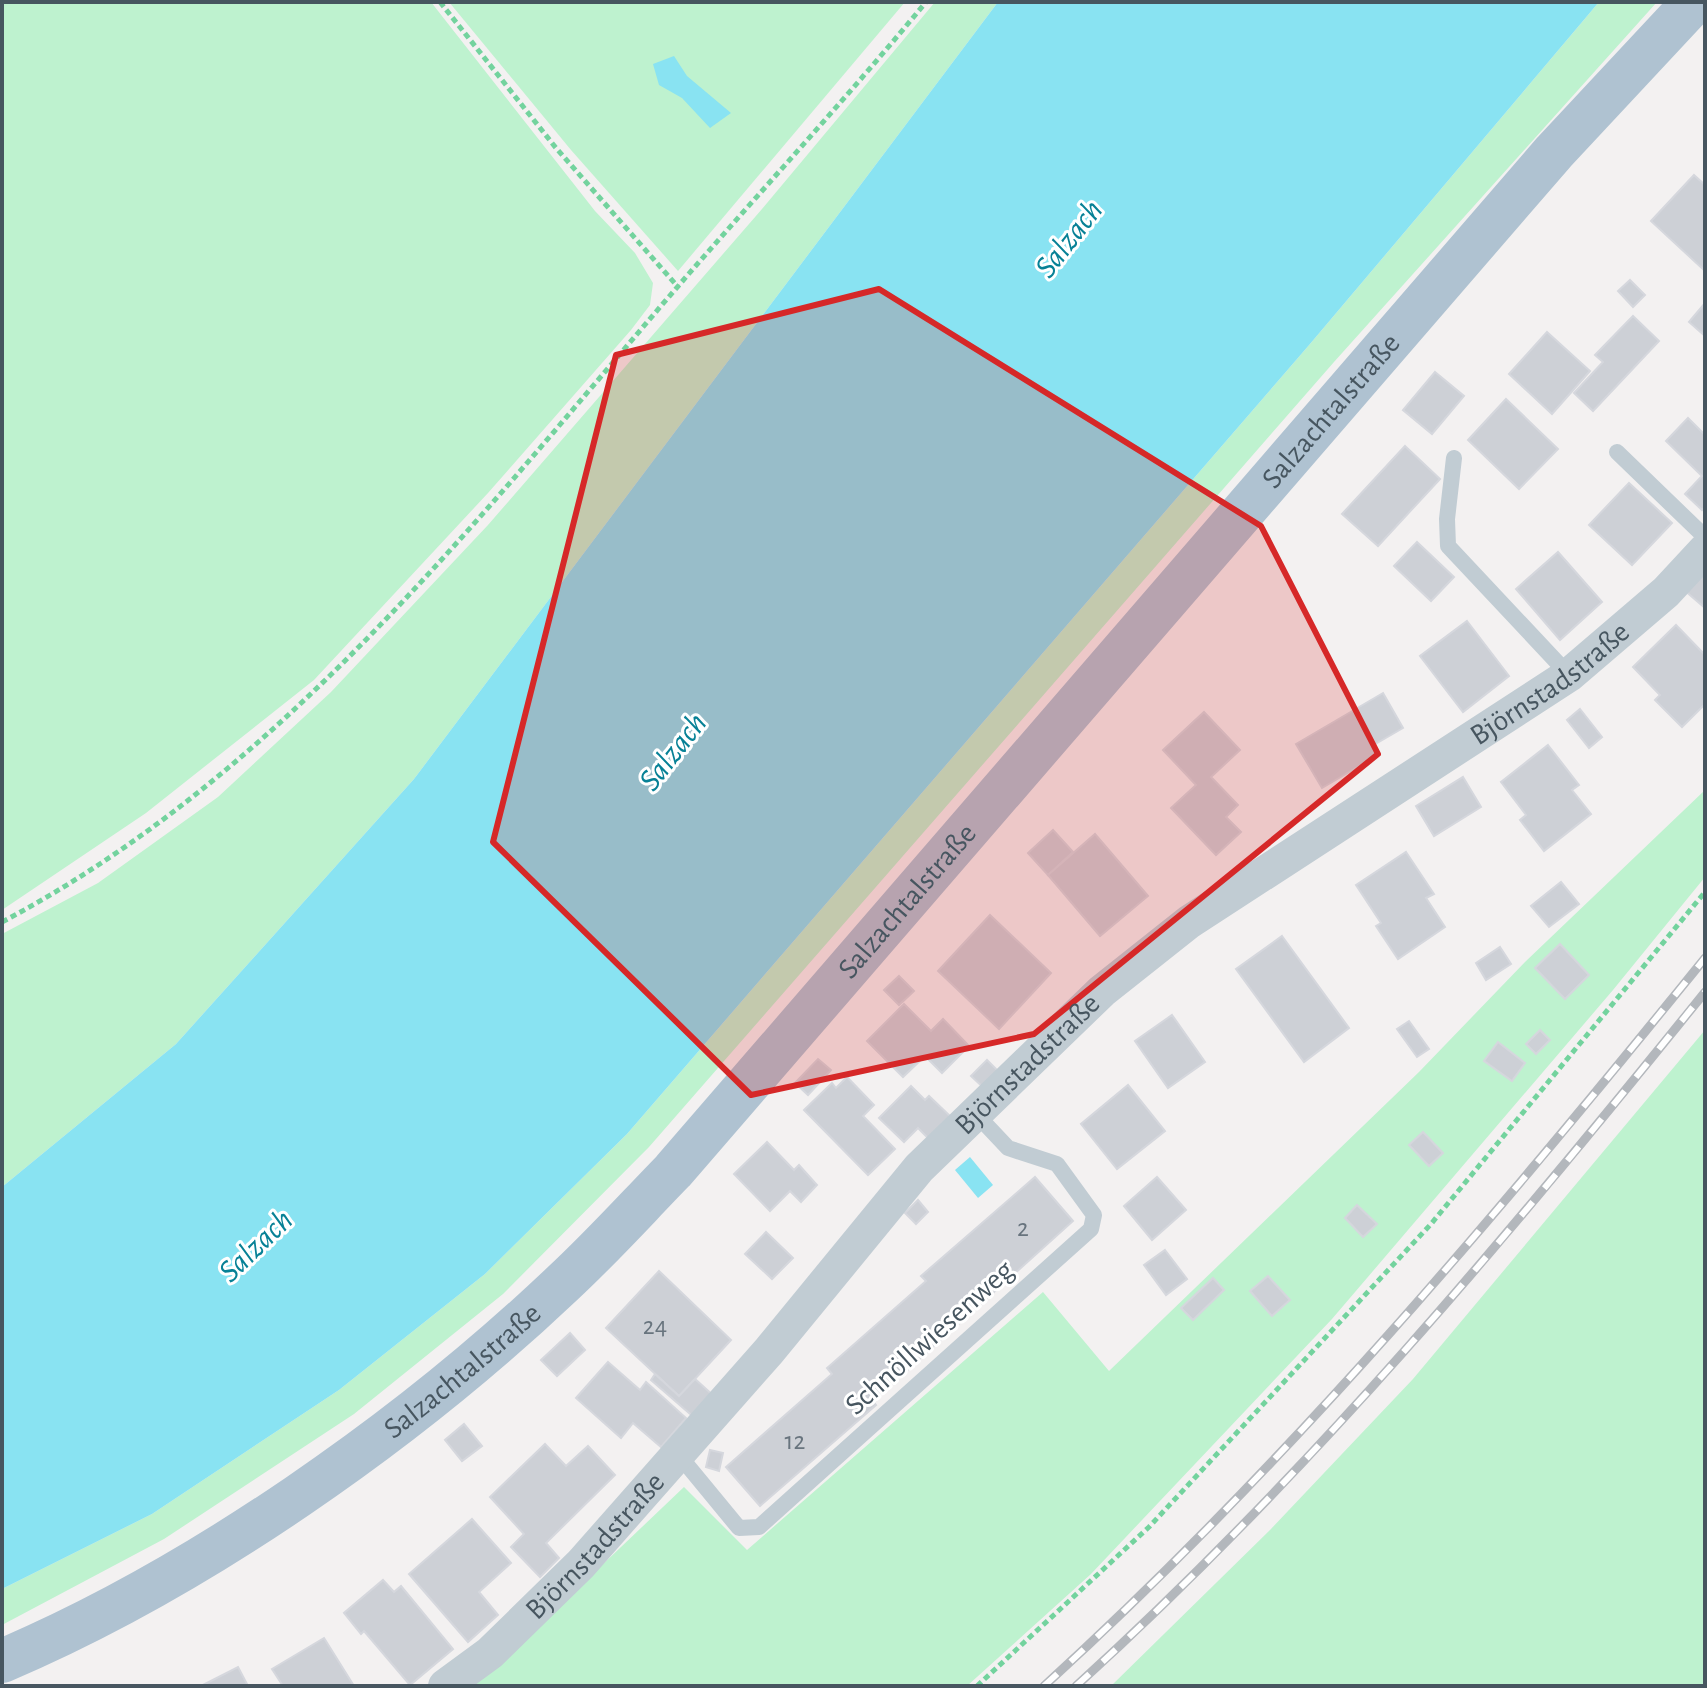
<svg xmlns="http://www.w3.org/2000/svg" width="1707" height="1688" viewBox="0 0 1707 1688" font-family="'Alegreya Sans',sans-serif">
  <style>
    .green { fill: #bef2cf }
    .water { fill: #89e3f2 }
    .building { fill: #cdd0d6; stroke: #d5d7dd; stroke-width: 2 }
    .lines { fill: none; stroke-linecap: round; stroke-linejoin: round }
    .path { stroke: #73d39e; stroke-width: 5; stroke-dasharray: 6 4; stroke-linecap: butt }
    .lane { stroke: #c1ccd3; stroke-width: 16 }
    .street { stroke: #c1ccd3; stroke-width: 34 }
    .primary { stroke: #afc2d1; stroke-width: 44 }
    .rail-casing { stroke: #b3b7bc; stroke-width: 9 }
    .rail { stroke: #fff; stroke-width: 6; stroke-dasharray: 18; stroke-linecap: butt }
    .marked { fill: #d62828; fill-opacity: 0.2; stroke: #d62828; stroke-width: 6; stroke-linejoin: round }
    .labels { text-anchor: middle; stroke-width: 6; stroke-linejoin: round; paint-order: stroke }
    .number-label { font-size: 26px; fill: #68747e }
    .street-label { font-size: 30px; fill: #475660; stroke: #fff }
    .water-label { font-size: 32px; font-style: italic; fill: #078196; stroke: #fff }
  </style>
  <rect width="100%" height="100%" fill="#f3f1f1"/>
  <!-- green -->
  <g class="green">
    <path d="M2,2H431L595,211L635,253L653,283L650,305L631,330L488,493L314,680L146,813L2,910Z"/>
    <path d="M449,2H905L678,271L571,150Z"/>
    <path d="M935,2H998L414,779L176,1044L2,1187V934L98,883L218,797L331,692L488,525L762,209Z"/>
    <path d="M1599,2H1657L1334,362L649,1147L503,1294L354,1414L164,1539L2,1625V1589L152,1514L339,1390L485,1274L627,1134L1310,344Z"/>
    <path d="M1705,790V877L1613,990L1332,1319L1091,1574L967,1686H464L516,1647L684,1487L747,1550L1043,1292L1109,1371L1419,1072L1525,962Z"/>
    <path d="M1705,1030V1686H1111L1270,1530L1413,1379Z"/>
  </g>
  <!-- water -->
  <g class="water">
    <path d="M998,2H1599L1310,344L627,1134L485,1274L339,1390L152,1514L2,1589V1187L176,1044L414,779Z"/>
    <path d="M674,56L687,76L731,113L710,128L682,98L659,85L653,64Z"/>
    <path d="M970,1157L993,1185L978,1198L955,1170Z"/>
  </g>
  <!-- building -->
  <g class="building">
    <path d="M1694,175L1705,185V271L1651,221Z"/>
    <path d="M1630,280L1645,295L1633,307L1618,291Z"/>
    <path d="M1705,303V336L1689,322Z"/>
    <path d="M1633,316L1659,341L1593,411L1574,393L1603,362L1595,355Z"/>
    <path d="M1547,332L1590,371L1552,414L1509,374Z"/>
    <path d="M1435,372L1464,396L1432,434L1403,410Z"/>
    <path d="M1506,399L1558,449L1519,489L1468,440Z"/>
    <path d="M1688,418L1705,435V507L1702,510L1685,494L1702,476L1666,441Z"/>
    <path d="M1405,446L1440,479L1378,546L1342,514Z"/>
    <path d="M1629,483L1672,523L1632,565L1589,525Z"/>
    <path d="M1417,542L1454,577L1431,601L1394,566Z"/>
    <path d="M1558,552L1602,602L1560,640L1516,589Z"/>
    <path d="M1700,573L1705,578V608L1684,590Z"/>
    <path d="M1467,621L1509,676L1463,712L1420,656Z"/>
    <path d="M1676,625L1705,655V704L1682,727L1655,700L1660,695L1633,667Z"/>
    <path d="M1383,693L1403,728L1372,746L1378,755L1322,788L1296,744Z"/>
    <path d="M1580,709L1602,737L1589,748L1567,720Z"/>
    <path d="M1204,712L1240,750L1211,777L1238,805L1226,817L1241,832L1216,855L1171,808L1196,785L1163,750Z"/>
    <path d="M1548,745L1579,785L1572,790L1591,814L1544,851L1520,820L1526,815L1501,782Z"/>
    <path d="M1463,777L1481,807L1434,836L1416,806Z"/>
    <path d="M1053,830L1073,852L1048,875L1028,853Z"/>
    <path d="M1095,834L1148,896L1100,936L1048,875Z"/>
    <path d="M1406,852L1434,894L1426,898L1445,927L1398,959L1376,926L1381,923L1356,885Z"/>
    <path d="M1561,882L1579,904L1549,927L1531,906Z"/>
    <path d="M990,915L1051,973L999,1029L938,971Z"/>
    <path d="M1282,936L1349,1028L1304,1062L1236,969Z"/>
    <path d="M1560,944L1589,975L1565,999L1535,968Z"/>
    <path d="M1500,947L1511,964L1486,980L1476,963Z"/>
    <path d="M899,976L914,991L899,1005L884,990Z"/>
    <path d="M904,1004L931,1031L943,1019L969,1046L942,1073L925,1056L903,1077L867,1041Z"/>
    <path d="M1172,1015L1205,1062L1168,1088L1135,1041Z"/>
    <path d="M1409,1021L1429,1049L1417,1057L1397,1029Z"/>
    <path d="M1540,1030L1550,1040L1536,1054L1526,1044Z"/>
    <path d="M1498,1042L1525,1063L1512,1081L1484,1061Z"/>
    <path d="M818,1059L831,1070L808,1095L795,1083Z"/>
    <path d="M987,1060L1001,1074L986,1090L971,1076Z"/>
    <path d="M847,1077L874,1105L863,1116L895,1149L868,1175L804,1110L832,1083L836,1088Z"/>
    <path d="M1128,1085L1165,1131L1117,1169L1081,1124Z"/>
    <path d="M911,1086L925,1100L929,1096L951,1117L929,1139L918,1128L904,1142L879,1118Z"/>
    <path d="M1423,1132L1443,1153L1429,1166L1409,1145Z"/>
    <path d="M767,1142L794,1170L799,1165L817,1185L801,1202L790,1191L770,1211L734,1174Z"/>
    <path d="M1035,1177L1073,1221L873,1401L876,1405L760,1506L726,1467L832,1374L827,1368L926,1281L921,1276Z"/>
    <path d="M1157,1177L1186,1210L1152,1240L1124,1206Z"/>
    <path d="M918,1200L928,1212L916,1224L905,1213Z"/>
    <path d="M1357,1205L1377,1224L1363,1237L1345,1218Z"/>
    <path d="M766,1232L793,1258L772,1279L745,1254Z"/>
    <path d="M1165,1250L1187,1279L1166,1295L1144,1265Z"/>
    <path d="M659,1271L731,1340L679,1396L606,1328Z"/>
    <path d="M1268,1276L1290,1300L1272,1316L1250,1291Z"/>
    <path d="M1213,1278L1224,1290L1193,1320L1181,1308Z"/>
    <path d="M570,1333L585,1350L557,1376L541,1360Z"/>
    <path d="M608,1362L640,1390L646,1382L686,1418L661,1447L633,1423L621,1438L576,1398Z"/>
    <path d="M655,1374L679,1396L695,1379L715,1397L696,1419L651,1380Z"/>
    <path d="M464,1424L482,1446L462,1461L445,1440Z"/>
    <path d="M545,1444L566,1466L588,1446L615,1475L546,1543L559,1558L540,1577L511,1547L524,1534L490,1497Z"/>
    <path d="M710,1450L723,1453L719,1471L706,1467Z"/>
    <path d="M472,1519L511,1563L479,1592L498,1615L468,1642L409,1574Z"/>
    <path d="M383,1580L394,1592L401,1586L453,1649L410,1685L364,1631L361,1634L344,1613Z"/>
    <path d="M324,1638L354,1686H283L272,1669Z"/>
    <path d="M238,1667L248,1686H201Z"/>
  </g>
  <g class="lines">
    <!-- path -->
    <g class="path">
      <path d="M440,2L556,148L678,287"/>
      <path d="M2,922C267,782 458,544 649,320C740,213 837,110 926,2"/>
      <path d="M977,1686L1149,1527L1431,1224L1705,892"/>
    </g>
    <!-- lane -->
    <g class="lane">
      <path d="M1617,452L1705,537"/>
      <path d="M1454,458L1447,519L1448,546L1569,675"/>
      <path d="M678,1454L739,1528L759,1527L1091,1229L1094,1215L1057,1164L1008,1148L975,1113"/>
    </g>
    <!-- street -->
    <path class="street" id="s1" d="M445,1686L490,1653L581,1564L769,1351L919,1168L1102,991L1189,922L1569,675L1666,592L1705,550"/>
    <!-- primary -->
    <path class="primary" id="s2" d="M2,1661C199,1577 407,1431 562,1284C601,1248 636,1209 673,1171L1554,152L1694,2"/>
    <!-- rail casing -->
    <g class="rail-casing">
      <g id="rail">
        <path d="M1044,1686C1287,1465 1499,1213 1705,958"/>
        <path d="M1076,1686C1308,1476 1509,1235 1705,992"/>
      </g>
    </g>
    <!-- rail -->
    <use href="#rail" class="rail"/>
  </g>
  <!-- marked area -->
  <path class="marked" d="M879,289L1261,526L1378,754L1034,1034L751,1095L493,842L616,355Z"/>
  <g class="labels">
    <!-- number labels -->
    <g class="number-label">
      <text x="1023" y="1236">2</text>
      <text x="655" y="1334">24</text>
      <text x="795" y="1449">12</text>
    </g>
    <!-- street labels -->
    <g class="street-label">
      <text dy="10" stroke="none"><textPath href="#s2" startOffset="1842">Salzachtalstraße</textPath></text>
      <text dy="10" stroke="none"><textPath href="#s1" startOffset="1502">Björnstadstraße</textPath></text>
      <text dy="10" stroke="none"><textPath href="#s2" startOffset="1194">Salzachtalstraße</textPath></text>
      <text dy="10" stroke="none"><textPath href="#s1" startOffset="854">Björnstadstraße</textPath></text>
      <text transform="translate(929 1337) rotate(-42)" y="10">Schnöllwiesenweg</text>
      <text dy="10" stroke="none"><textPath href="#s2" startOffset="546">Salzachtalstraße</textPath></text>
      <text dy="10" stroke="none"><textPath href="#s1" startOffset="206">Björnstadstraße</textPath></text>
    </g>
    <!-- water labels -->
    <g class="water-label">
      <text transform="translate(1068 238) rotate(-52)" y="11">Salzach</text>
      <text transform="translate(672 751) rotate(-52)" y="11">Salzach</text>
      <text transform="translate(255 1245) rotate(-44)" y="11">Salzach</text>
    </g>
  </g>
  <!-- border -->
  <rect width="1707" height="1688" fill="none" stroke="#475660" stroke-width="8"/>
</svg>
